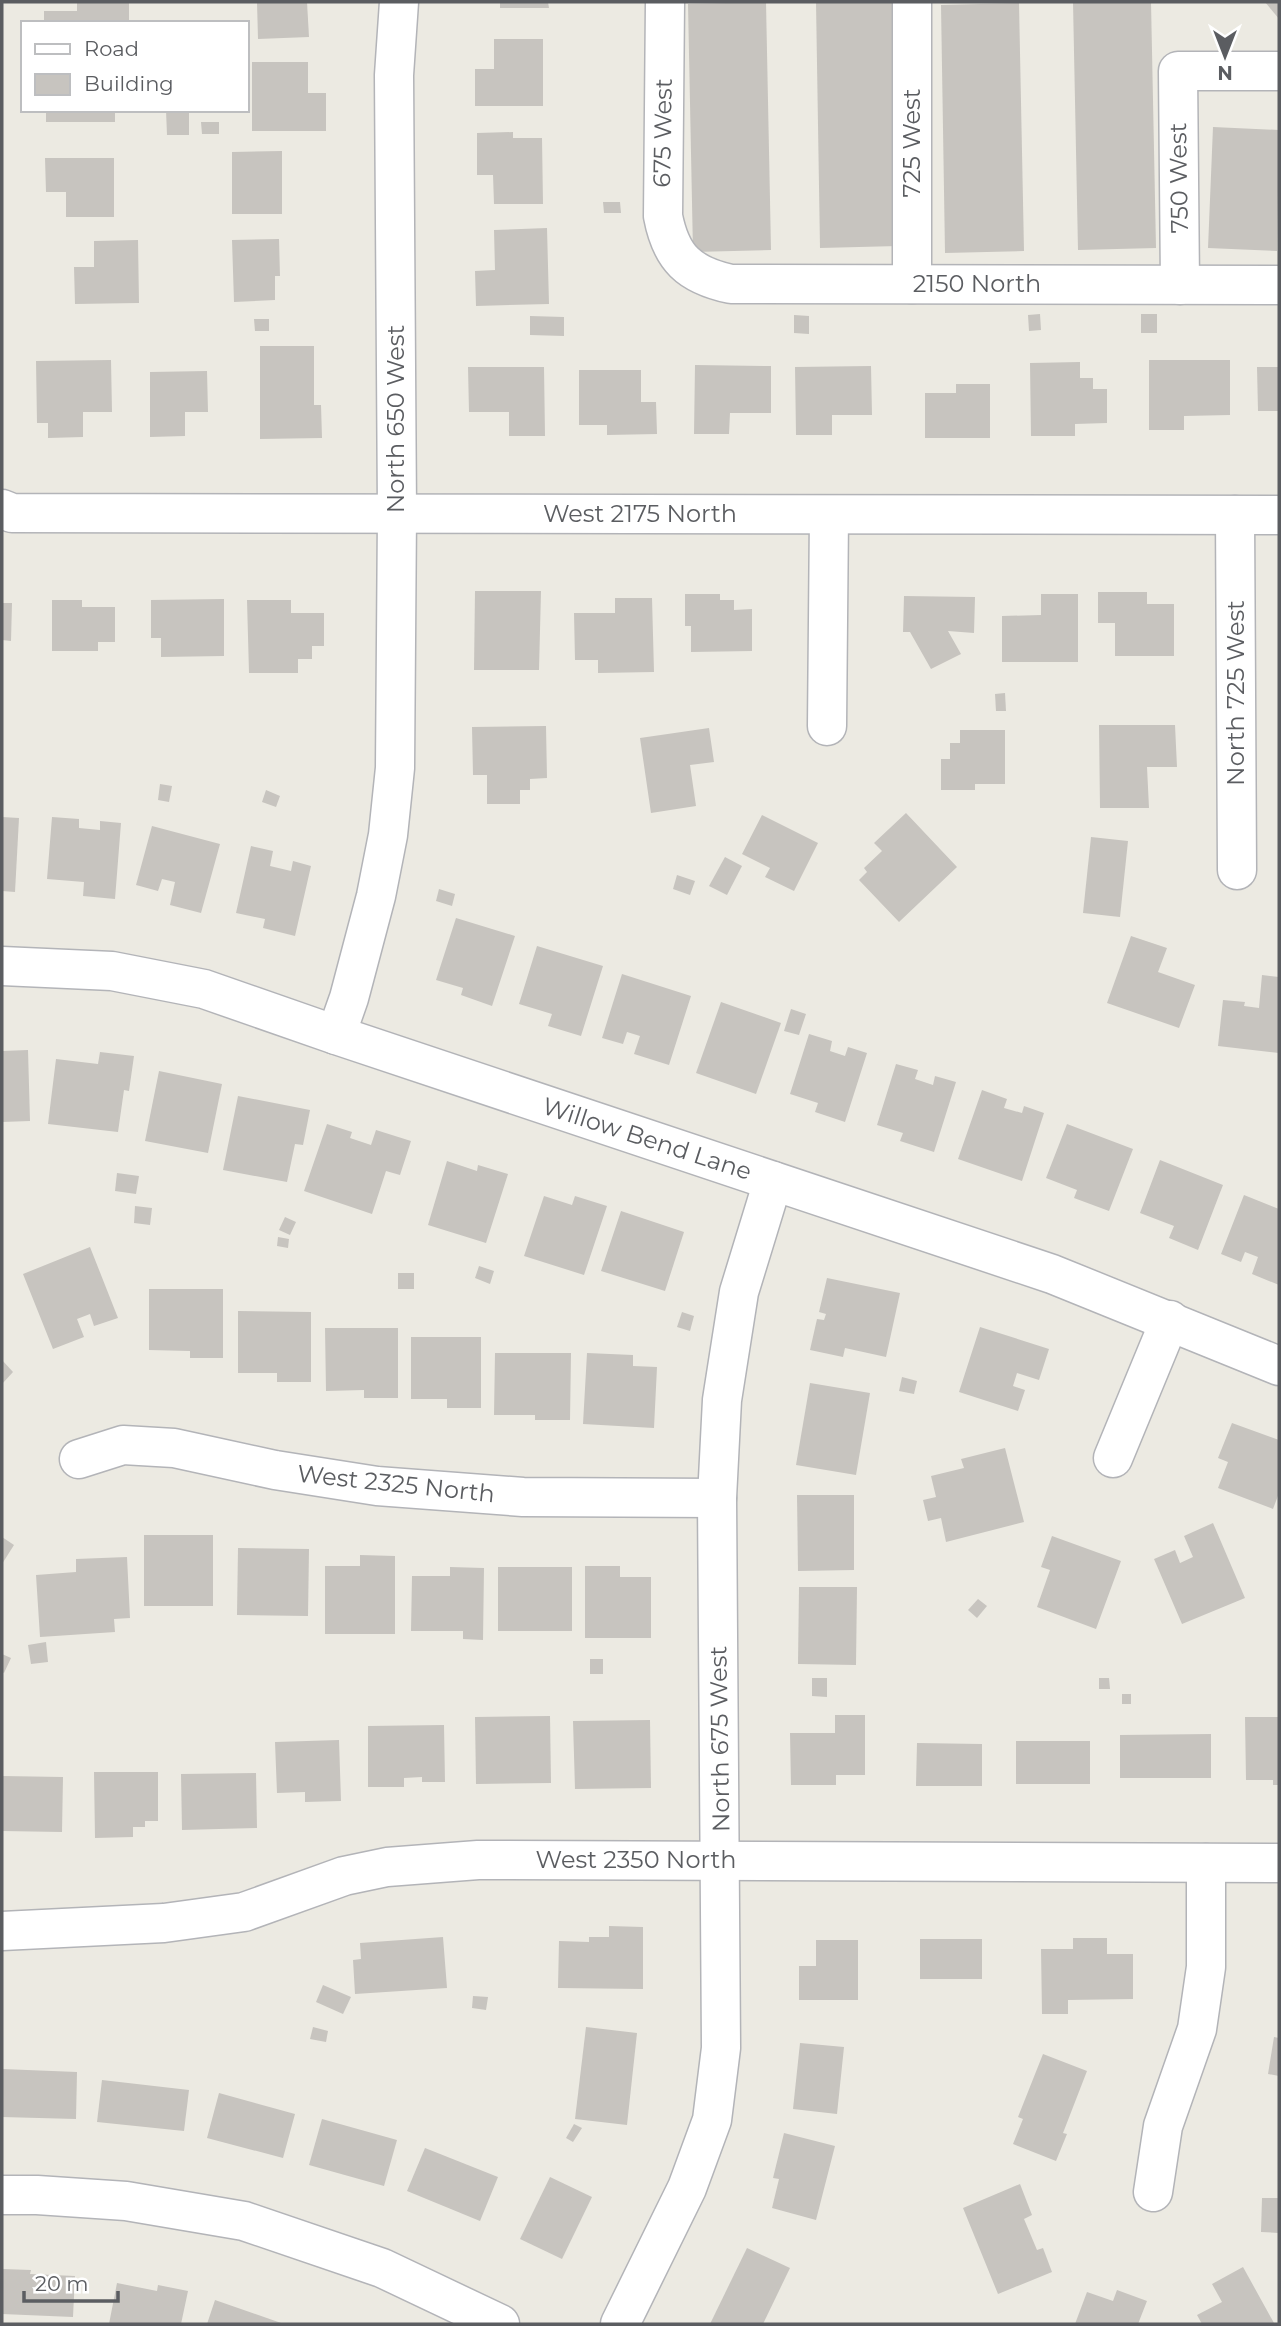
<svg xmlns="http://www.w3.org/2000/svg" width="1281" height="2326" viewBox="0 0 1281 2326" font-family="Montserrat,sans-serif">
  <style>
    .building { fill: #c7c4bf }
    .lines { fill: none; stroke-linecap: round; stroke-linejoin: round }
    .minor-casing { stroke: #b3b4b8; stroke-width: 41 }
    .minor { stroke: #fff; stroke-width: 38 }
    .labels { text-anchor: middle; stroke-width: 6; stroke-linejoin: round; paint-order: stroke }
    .street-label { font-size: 24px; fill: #5b5d61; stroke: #fff }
  </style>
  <rect width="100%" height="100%" fill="#eceae2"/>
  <!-- building -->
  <g class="building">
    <path d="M77,2H129V23H44V11H77Z"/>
    <path d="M257,2H307L309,37L258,39Z"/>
    <path d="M500,2H548L549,8H500Z"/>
    <path d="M766,2L771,250L693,252L688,4Z"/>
    <path d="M816,2H894L898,246L820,248Z"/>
    <path d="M1073,2H1151L1156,248L1078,250Z"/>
    <path d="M1265,2H1279V19Z"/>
    <path d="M1019,3L1024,251L945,253L941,5Z"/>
    <path d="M494,39H543V106H475V69H494Z"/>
    <path d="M252,62H308V93H326V131H252Z"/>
    <rect x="46" y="110" width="69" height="12"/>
    <path d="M166,110H189V135H167Z"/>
    <path d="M201,122H219V134H202Z"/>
    <path d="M1213,127L1279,130L1277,251L1208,248Z"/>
    <path d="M513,132V138H542L543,204H494L493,175H477V133Z"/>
    <path d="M282,151V214H232V152Z"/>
    <path d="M45,158H114V217H66V192H46Z"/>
    <path d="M603,202H620L621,213H604Z"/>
    <path d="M547,228L549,304L476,306L475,271L495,270L494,230Z"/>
    <path d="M279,239L280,276H275V300L234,302L232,240Z"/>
    <path d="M138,240L139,303L75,304L74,267H94V241Z"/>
    <path d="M1040,314L1041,330L1029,331L1028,315Z"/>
    <rect x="1141" y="314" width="16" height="19"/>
    <path d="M794,315L809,316V334L794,333Z"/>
    <path d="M530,316L564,317V336L530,335Z"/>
    <path d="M254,319H269V331H255Z"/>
    <path d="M260,346H314V405H321L322,438L260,439Z"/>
    <path d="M111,360L112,412H83V437L48,438V423H37L36,361Z"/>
    <path d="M1149,360H1230V415L1184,416V430H1149Z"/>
    <path d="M1080,362V378H1093V389H1107V423L1075,424V436H1031L1030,363Z"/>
    <path d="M695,365L771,366V413H730L729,434H694Z"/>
    <path d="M871,366L872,415H832V435H796L795,367Z"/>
    <path d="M468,367H544L545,436H509V412H469Z"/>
    <path d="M1257,367H1279V411H1258Z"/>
    <path d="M579,370H641V402H656L657,434L607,435V425H579Z"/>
    <path d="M207,371L208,412H185V436L150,437V372Z"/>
    <path d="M956,384H990V438H925V393H956Z"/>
    <path d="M475,591H541L539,670H474Z"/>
    <path d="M1098,592H1147V604H1174V656H1115V623H1098Z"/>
    <path d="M685,594H720V600H734V610L752,609V651L691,652V626H685Z"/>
    <path d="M1041,594H1078V662H1002V616L1041,615Z"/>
    <path d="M904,596L975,597L974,633L948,631L961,654L931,669L910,632H903Z"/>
    <path d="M615,598H652L654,672L598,673V660H575L574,613H615Z"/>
    <path d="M224,599V656L161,657V638H151V600Z"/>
    <path d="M52,600H82V607H115V642H98V651H52Z"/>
    <path d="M247,600H291V613H324V646H312V659H298V673H249Z"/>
    <path d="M2,603H12L11,641L2,640Z"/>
    <path d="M1005,693L1006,711H996L995,694Z"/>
    <path d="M1099,725H1175L1177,767H1147L1149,808H1100Z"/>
    <path d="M546,726L547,778L530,779V790H520V804H487V775H473L472,727Z"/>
    <path d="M709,728L714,762L690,765L696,806L651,813L640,738Z"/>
    <path d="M960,730H1005V784H975V790H941V759H950V743H960Z"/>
    <path d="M160,784L172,786L169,802L158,800Z"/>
    <path d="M266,790L280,796L276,807L262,802Z"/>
    <path d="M906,813L957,867L899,922L859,880L867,872L864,868L882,851L874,843Z"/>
    <path d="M762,815L818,843L794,891L765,877L770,868L742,854Z"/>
    <path d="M2,817L19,818L15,892L2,891Z"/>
    <path d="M52,817L79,819V828L100,830V821L121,823L115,899L83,896L84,882L47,879Z"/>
    <path d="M152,826L220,844L201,913L170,905L175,882L162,879L158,891L136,885Z"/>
    <path d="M1091,837L1128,841L1120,917L1083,913Z"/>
    <path d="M251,846L273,851L270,866L291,871L293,861L311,866L295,936L263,928L265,919L236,913Z"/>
    <path d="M725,857L742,866L727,895L709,886Z"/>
    <path d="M677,875L695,881L690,895L673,889Z"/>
    <path d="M439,889L455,894L452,906L436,901Z"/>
    <path d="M456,918L515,936L492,1006L461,995L463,988L436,980Z"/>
    <path d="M1131,936L1167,948L1158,972L1195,985L1179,1028L1107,1003Z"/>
    <path d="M537,946L603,966L581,1036L548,1026L552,1014L519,1004Z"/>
    <path d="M622,974L691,996L669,1065L634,1054L640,1036L627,1032L623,1044L602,1038Z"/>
    <path d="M1262,975L1279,977V1053L1218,1046L1223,1000L1245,1002L1244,1006L1259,1008Z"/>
    <path d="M721,1002L781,1023L756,1094L696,1073Z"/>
    <path d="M791,1009L806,1014L799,1035L784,1031Z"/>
    <path d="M809,1034L832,1041L830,1051L845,1056L848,1047L867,1053L845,1122L815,1112L818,1103L790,1094Z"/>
    <path d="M28,1050L30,1121L2,1122V1051Z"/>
    <path d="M100,1052L134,1056L129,1091L124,1090L118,1132L48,1124L56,1059L98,1064Z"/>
    <path d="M896,1064L918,1070L915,1079L933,1085L935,1076L956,1082L934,1152L900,1141L903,1133L877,1125Z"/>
    <path d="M159,1071L222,1084L208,1153L145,1141Z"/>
    <path d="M982,1090L1007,1099L1004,1108L1022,1113L1024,1106L1044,1113L1022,1181L958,1159Z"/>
    <path d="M238,1096L310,1110L303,1145L295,1144L287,1182L223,1170Z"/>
    <path d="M327,1124L352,1132L350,1138L371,1145L376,1130L411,1141L400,1175L386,1171L372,1214L304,1191Z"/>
    <path d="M1067,1124L1133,1149L1109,1211L1074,1198L1077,1190L1046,1178Z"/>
    <path d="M1160,1160L1223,1185L1198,1250L1169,1238L1174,1226L1140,1213Z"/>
    <path d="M447,1161L477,1171L478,1165L508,1174L486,1243L428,1225Z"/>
    <path d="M117,1173L139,1176L136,1194L115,1191Z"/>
    <path d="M1244,1195L1279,1209V1285L1252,1274L1258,1257L1245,1252L1241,1262L1221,1254Z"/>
    <path d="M544,1196L572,1205L575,1196L607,1206L584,1275L524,1256Z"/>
    <path d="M135,1206L152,1208L150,1225L134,1223Z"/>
    <path d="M621,1211L684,1232L665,1291L601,1271Z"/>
    <path d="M285,1217L296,1222L290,1235L279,1230Z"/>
    <path d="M278,1237L289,1239L288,1248L277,1246Z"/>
    <path d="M90,1247L118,1318L94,1326L90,1314L77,1319L84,1337L53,1349L23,1274Z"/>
    <path d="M479,1266L494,1271L490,1284L475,1278Z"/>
    <rect x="398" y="1273" width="16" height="16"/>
    <path d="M827,1278L900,1293L886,1357L845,1348L843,1357L810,1350L817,1319L824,1320L826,1314L819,1312Z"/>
    <path d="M149,1289H223V1358H190V1351L149,1350Z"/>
    <path d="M238,1311L311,1312V1382H277V1373H238Z"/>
    <path d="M682,1312L694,1316L690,1331L677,1327Z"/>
    <path d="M980,1327L1049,1349L1039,1380L1017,1373L1013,1386L1025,1390L1018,1411L959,1392Z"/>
    <path d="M325,1328H398V1398H364V1390L326,1391Z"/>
    <path d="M411,1337H481V1408H447V1399H411Z"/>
    <path d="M495,1353H571L570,1420H535V1415H494Z"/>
    <path d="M587,1353L633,1355V1366L657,1367L654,1428L583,1424Z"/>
    <path d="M2,1360L13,1372L2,1384Z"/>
    <path d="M902,1377L917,1381L914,1394L899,1391Z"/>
    <path d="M810,1383L870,1393L856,1475L796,1465Z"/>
    <path d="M1232,1423L1279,1440V1493L1273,1509L1218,1488L1228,1462L1218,1458Z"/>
    <path d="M1005,1448L1024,1522L946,1542L941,1518L928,1521L923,1500L936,1497L931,1476L964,1468L961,1459Z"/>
    <path d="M797,1495H854V1570L798,1571Z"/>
    <path d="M1213,1523L1245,1598L1182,1624L1154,1559L1175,1550L1180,1563L1193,1557L1184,1536Z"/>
    <rect x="144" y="1535" width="69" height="71"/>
    <path d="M1052,1536L1121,1561L1096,1629L1037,1607L1050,1570L1041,1567Z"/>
    <path d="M2,1537L14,1545L2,1564Z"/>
    <path d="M238,1548L309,1549L308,1616L237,1615Z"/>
    <path d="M360,1555L395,1556V1634H325V1566H360Z"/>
    <path d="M127,1557L130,1618L114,1619L115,1632L40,1637L36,1575L76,1572V1559Z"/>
    <path d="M585,1566H620V1577H651V1638H585Z"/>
    <path d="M450,1567L484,1568L483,1640L463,1639V1631H411L412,1576H450Z"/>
    <rect x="498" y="1567" width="74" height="64"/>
    <path d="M799,1587H857L856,1665L798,1664Z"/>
    <path d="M978,1599L987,1606L977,1618L968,1610Z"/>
    <path d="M46,1642L48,1662L31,1664L28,1645Z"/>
    <path d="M2,1654L11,1658L4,1673L2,1672Z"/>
    <rect x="590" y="1659" width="13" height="15"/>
    <path d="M812,1678H827V1697L812,1696Z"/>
    <path d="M1099,1678H1109L1110,1689H1099Z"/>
    <rect x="1122" y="1694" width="9" height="10"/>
    <path d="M835,1715H865V1775H836V1785H791L790,1733H835Z"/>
    <path d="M550,1716L551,1783L476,1784L475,1717Z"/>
    <path d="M1245,1717H1279V1785H1273V1780H1246Z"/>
    <path d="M650,1720L651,1788L575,1789L573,1721Z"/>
    <path d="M444,1725L445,1782H422V1777L404,1778V1787H368V1726Z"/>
    <path d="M1211,1734V1778H1120V1735Z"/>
    <path d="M339,1740L341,1801L305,1802V1792L277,1793L275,1742Z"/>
    <rect x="1016" y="1741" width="74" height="43"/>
    <path d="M917,1743L982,1744V1786H916Z"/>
    <path d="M94,1772H158V1821H145V1827H133V1837L95,1838Z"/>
    <path d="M256,1773L257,1828L182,1830L181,1774Z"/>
    <path d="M2,1776L63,1777L62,1832L2,1831Z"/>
    <path d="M609,1926L643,1927V1989L558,1988L559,1941L589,1942V1937H609Z"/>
    <path d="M443,1937L447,1988L355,1994L353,1960L361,1959L360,1943Z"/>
    <path d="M1073,1938H1107V1954H1133V1999L1068,2000V2014H1042L1041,1949H1073Z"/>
    <rect x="920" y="1939" width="62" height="40"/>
    <path d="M816,1940H858V2000H799V1966H816Z"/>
    <path d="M323,1985L351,1997L343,2014L316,2002Z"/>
    <path d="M473,1996L488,1997L486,2010L472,2008Z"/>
    <path d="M313,2027L328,2031L326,2042L310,2039Z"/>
    <path d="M586,2027L637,2033L627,2125L575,2119Z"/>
    <path d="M1274,2037L1279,2038V2076L1268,2074Z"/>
    <path d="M800,2043L844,2047L837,2114L793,2109Z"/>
    <path d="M1043,2054L1087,2071L1063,2133L1067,2134L1056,2161L1013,2144L1023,2119L1018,2117Z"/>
    <path d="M2,2069L77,2072L76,2119L2,2117Z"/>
    <path d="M102,2080L189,2090L184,2131L97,2122Z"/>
    <path d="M219,2093L295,2114L283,2158L207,2138Z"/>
    <path d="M322,2119L397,2140L384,2186L309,2165Z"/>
    <path d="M574,2124L582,2128L573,2142L566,2138Z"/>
    <path d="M784,2133L835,2146L816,2220L772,2208L779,2179L773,2178Z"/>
    <path d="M425,2148L498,2177L480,2221L407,2191Z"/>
    <path d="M550,2177L592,2197L562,2259L520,2239Z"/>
    <path d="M1020,2184L1032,2215L1024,2219L1037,2250L1043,2248L1052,2272L998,2294L963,2208Z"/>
    <path d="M1262,2198H1279V2233L1261,2232Z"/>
    <path d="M747,2248L790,2268L763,2324H710Z"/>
    <path d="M1243,2267L1274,2323L1202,2324L1197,2315L1222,2302L1212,2284Z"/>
    <path d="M3,2269L31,2270L30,2274L75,2276L73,2317L2,2314Z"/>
    <path d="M117,2283L157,2291L158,2285L188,2291L181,2324H109Z"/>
    <path d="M1117,2290L1147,2301L1138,2324H1075L1087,2292L1113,2301Z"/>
    <path d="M215,2300L284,2324H207Z"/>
  </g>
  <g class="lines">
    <!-- minor casing -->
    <g class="minor-casing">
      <g id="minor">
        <path d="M665,2L663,216C671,258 689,275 731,284L1279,285"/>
        <path d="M912,2V284"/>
        <path d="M1180,285L1178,71H1279"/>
        <path d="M2,509L12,513L1279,515"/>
        <path d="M1235,515L1237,870"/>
        <path d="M827,726L829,515"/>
        <path d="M2,966L112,971L204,989L336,1035L1052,1274L1279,1366"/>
        <path d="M336,1035L349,998L376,896L388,835L395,768L397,513L394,75L399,2"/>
        <path d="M1113,1458L1170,1320"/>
        <path d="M79,1459L123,1445L174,1448L275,1470L377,1486L523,1497L717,1498"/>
        <path d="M2,1931L164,1923L244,1912L344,1876L387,1867L478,1860L1279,1863"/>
        <path d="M1153,2192L1163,2126L1197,2029L1206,1967V1863"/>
        <path d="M2,2195H37L126,2201L244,2221L382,2268L500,2324"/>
        <path d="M620,2324L687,2188L712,2120L721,2048L717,1498L722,1400L739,1292L773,1181"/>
      </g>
    </g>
    <!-- minor -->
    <use href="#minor" class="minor"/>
  </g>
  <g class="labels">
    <!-- street labels -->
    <g class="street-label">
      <text transform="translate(663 133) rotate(-89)" y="8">675 West</text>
      <text transform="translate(912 143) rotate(-90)" y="8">725 West</text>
      <text transform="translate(1179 178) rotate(-91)" y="8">750 West</text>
      <text x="977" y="292">2150 North</text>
      <text transform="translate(396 419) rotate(-90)" y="8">North 650 West</text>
      <text x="640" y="522">West 2175 North</text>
      <text transform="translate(1236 693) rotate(-90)" y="8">North 725 West</text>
      <text transform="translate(647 1139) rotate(18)" y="8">Willow Bend Lane</text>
      <text transform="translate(396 1484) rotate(6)" y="8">West 2325 North</text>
      <text transform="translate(720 1739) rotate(-91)" y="8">North 675 West</text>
      <text x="636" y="1868">West 2350 North</text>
    </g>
  </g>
  <!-- border -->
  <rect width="1281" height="2326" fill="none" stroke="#5b5d61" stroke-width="7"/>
  <!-- legend -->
  <rect x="21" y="21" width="228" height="91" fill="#ffffff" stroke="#bdbec0" stroke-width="2"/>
  <rect x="35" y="44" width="35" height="10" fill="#ffffff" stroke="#bdbec0" stroke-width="2"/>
  <text x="84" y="56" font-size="21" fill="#5b5d61">Road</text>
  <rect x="35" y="74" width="35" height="21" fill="#c7c4bf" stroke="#bdbec0" stroke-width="2"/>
  <text x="84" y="91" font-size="21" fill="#5b5d61">Building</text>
  <!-- north arrow -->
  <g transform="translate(1225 56) rotate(180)" stroke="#ffffff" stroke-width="5" paint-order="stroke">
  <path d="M0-5L12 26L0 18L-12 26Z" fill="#5b5d61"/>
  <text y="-10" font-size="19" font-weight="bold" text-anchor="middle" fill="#5b5d61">N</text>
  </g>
  <!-- scale -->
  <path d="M24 2291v10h94v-10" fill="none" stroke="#5b5d61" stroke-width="3.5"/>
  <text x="35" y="2291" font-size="21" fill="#5b5d61" stroke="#ffffff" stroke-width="5" paint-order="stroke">20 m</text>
</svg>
